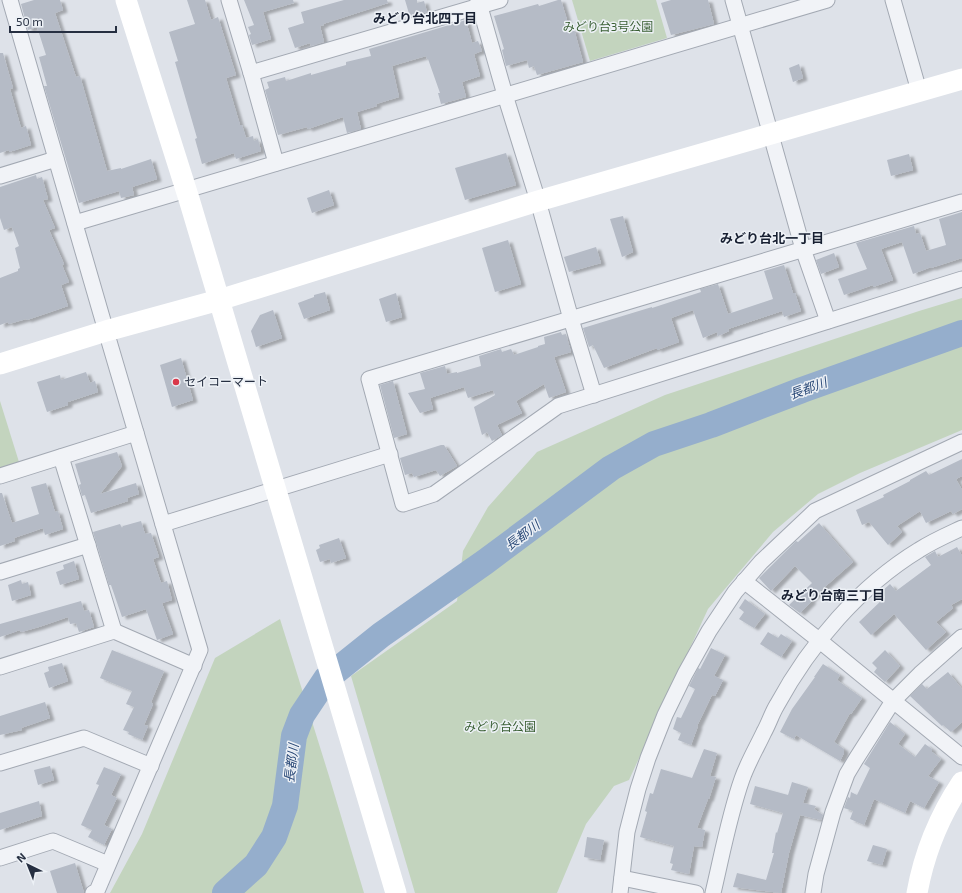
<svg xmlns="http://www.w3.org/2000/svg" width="962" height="893" viewBox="0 0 962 893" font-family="'Exo 2','Noto Sans JP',sans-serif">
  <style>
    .green { fill: #c3d4be }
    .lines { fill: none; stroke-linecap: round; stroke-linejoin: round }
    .river { stroke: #95aecc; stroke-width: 26 }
    .building { fill: #b5bbc6; filter: url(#shadow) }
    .street-casing { stroke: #a3a9b3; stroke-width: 17 }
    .street { stroke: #f1f3f7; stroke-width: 15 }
    .secondary { stroke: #fff; stroke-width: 21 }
    .poi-dot { fill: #da3749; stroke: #edf1f6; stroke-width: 1.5 }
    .labels { text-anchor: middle; stroke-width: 3; stroke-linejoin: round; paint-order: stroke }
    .park-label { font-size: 12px; fill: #385e32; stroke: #edf1f6 }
    .poi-label { font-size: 12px; fill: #262f41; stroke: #edf1f6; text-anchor: start }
    .neighbourhood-label { font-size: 13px; font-weight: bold; fill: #182032; stroke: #edf1f6 }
    .water-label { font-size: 13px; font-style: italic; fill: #2c4b79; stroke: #edf1f6 }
  </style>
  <defs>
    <filter id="shadow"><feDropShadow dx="4.5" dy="2.5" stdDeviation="1" flood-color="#0004"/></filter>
  </defs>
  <rect width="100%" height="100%" fill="#dee2e9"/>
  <!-- green -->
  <g class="green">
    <path d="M572,0H656L667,38L590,61Z"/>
    <path d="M962,298V430L860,473L818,494L773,532L708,609L629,780L614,786L586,824L557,893H415L351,676L457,601L463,551L488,507L537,452L665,395L919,311Z"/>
    <path d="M0,401L19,462L0,468Z"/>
    <path d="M280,619L329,776L364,893H110L142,834L215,658Z"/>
  </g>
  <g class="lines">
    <!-- river -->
    <path class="river" d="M225,893L256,865L274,837L285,806L294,736L302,715L326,679L381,635L485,562L611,468L654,444L711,425L802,390L962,333"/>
  </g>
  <!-- building -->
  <g class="building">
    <path d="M34,0H60L63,10L55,13L76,77L80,76L107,171L121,168V169L151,159L157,179L132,187L134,195L121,198L119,191L79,203L44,86H47L39,57L46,55L37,27L28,30L21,4Z"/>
    <path d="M187,0H205L211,20L218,17L236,75L226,78L240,125H242L246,138L253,136L254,141L258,139L261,151L236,159L234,153L202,164L195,139L197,138L175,62L178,61L169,32L195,24Z"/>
    <path d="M244,0H293L294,3L263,12L271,39L252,45L249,35L251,34L248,27L254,25Z"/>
    <path d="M344,0H387L388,3L323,24L324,25L320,26L324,42L311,46L310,43L295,48L288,28L304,23L301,12Z"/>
    <path d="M405,0H417V3L424,1L427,12L410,17Z"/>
    <path d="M558,0H561L570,30L574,29L583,62L537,75L534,66L529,68L527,60L506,66L502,50L504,49L494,16L538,4L539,6Z"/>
    <path d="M671,0H708L714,24L671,35L661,3Z"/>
    <path d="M466,20L472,43L478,41L482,51L474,54L480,76L462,82L466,97L441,104L438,93H440L428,59H427L426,56L392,66L399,97L376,104L377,106L357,112L361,129L347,133L343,117L308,129L307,127L278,135L265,90L269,88L267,82L285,77L286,81L311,73V75L346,65V62L371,56L369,49Z"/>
    <path d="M0,53H3L13,88L10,89L21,128L26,126L31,145L9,152V150L0,153Z"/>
    <path d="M799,64L803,78L793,82L789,68Z"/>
    <path d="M506,153L516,185L465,200L455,168Z"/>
    <path d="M909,154L913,170L891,176L887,160Z"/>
    <path d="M36,175L37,179L42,177L48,199L43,200L55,228L49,230L64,264L62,265L69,282L61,285L68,306L27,320L26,319L9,324L8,322L0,325V278L18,271V269L20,268L15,248L19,246L12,227L4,230L0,218V187Z"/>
    <path d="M329,190L334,205L312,213L307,198Z"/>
    <path d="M962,212V258L931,268V267L913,274L902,242L881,249L893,280L873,287V285L844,295L838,279L867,269L856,243L914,226L916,234L920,233L926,251L946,245L939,219Z"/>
    <path d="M623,216L633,252L622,257L610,219Z"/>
    <path d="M508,240L521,284L495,292L482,248Z"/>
    <path d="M596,247L601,263L569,272L564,257Z"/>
    <path d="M834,253L839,267L821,274L816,260Z"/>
    <path d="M784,265L793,293H795L801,311L784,317L782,311L728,329L729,331L718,336L717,332L703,338L693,310L671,318L679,342L657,350V348L604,368L593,345L589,347L583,328L652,307V308L701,292L700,289L718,284L728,314L773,299L764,271Z"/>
    <path d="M325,292L330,310L304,319L298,303L314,297V295Z"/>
    <path d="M396,293L402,317L386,322L379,299Z"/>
    <path d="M273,310L282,338L256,347L251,331L260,315Z"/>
    <path d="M561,332L562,335L566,334L571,352L554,357L566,392L549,398L544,384L516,401L522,413L497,425L502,435L492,441L487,432L482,435L474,407L495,395L493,390L468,398L464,387L430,398L433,409L420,413L408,393L425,389L420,373L445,366L447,374L457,372V373L481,366L479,356L501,349L502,352L511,349L514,355L538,347V346L545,344L544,337Z"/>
    <path d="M181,358L193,400L172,407L160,365Z"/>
    <path d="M86,372L90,383L95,381L98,392L68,402V405L47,412L37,382L60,375L61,380Z"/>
    <path d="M393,381L407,434L394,438L380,385Z"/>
    <path d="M441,445H444L457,466L440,476L436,470L414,477L412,473L405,475L400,458Z"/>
    <path d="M117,452L122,466L100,494L136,483L139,494L127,498L128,501L91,513L85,495L82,496L79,485L81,484L75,464Z"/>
    <path d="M962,459V476L956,479L962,490V509L953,514L951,511L926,523L920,511L897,526L902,532L888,545L869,522L862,525L856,510L884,497L883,495L910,481V480L926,471L929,475Z"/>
    <path d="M46,483L55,512L58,511L63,529L45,535L43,528L14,538L15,541L0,546V493H2L12,523L39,514L31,487Z"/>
    <path d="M141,521L145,534L151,533L159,557L153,559L161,583L167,581L172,600L162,603L173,634L157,640L146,609L122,617L111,585H109L93,532L120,524L122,528L123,526Z"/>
    <path d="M819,523L853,562L810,600L812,601L800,613L789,605L812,583L795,566L771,591L759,578L796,541L798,542Z"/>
    <path d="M339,538L346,558L331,563L330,559L320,562L316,550L320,548L319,545Z"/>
    <path d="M957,547L962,556V599L951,605L953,608L936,622L946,632L926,650L894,614L871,635L859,622L885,597L881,592L890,584L896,591L931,565L925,557L935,551L938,557Z"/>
    <path d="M74,561L79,579L60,585L56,572L64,569L63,565Z"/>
    <path d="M21,580L22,584L28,582L31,595L12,601L8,585Z"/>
    <path d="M745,599L765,614L754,628L739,619L744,612L739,608Z"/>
    <path d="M81,601L84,611L89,610L94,627L79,632L76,623L70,624L68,617L39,627L21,632L20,630L0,637V624Z"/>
    <path d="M768,632L778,638L781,634L792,641L781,657L760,644Z"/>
    <path d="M711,648L725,655L714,676L723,680L715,696L712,695L697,726H698L691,745L678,740L681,733L673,729L677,717L681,718L695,689L689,686L698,668L700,669Z"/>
    <path d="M112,650L164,671L151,702L153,704L144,725L148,726L142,740L128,734L129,732L123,730L134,707L126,704L132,691L100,678Z"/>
    <path d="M885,650L900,666L885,682L874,672L877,668L872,663Z"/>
    <path d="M62,663L68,681L49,688L44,673L49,671L48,667Z"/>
    <path d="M823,664L840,675L837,680L862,698L851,714L850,713L834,742L844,749V753L840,761L796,735L794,739L780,732L792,709L815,677H814Z"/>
    <path d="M948,672L962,689V722L951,732L943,725L942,726L910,696L922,684L927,689Z"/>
    <path d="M45,702L50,718L21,728L22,730L0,735V716Z"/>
    <path d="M890,722L905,734L898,744L915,757L925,744L932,749V752L941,759L928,776L939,782L924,808L910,801L905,813L874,799L864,825L850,819L853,811L844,808L848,797L850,798L851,792L857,795L870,768L864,764Z"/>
    <path d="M704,749L717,753L710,776L716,777L709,799H708L697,828L705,830L702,847L694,846L689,874L671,870L673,864L670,863L674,846L640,837L647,812L645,811L650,793L653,794L661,769L692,778Z"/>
    <path d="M50,766L54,780L38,785L34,770Z"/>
    <path d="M104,767L121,774L111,795L117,798L104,825L112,829L104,845L88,837L92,830L81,825L99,785L96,784Z"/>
    <path d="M792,782L808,787L803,803L816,806L814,809L823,815L821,820L800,815L789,853L781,893L733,887L737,873L766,880L774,853H772L776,832L777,833L783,813L750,804L755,786L788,795Z"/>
    <path d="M39,801L42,816L0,830V813Z"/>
    <path d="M587,837L604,840L600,860L584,857Z"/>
    <path d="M873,845L887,849L882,865L867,861Z"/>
    <path d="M75,863L84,893H57L50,871Z"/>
  </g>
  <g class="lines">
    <!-- street casing -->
    <g class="street-casing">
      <g id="street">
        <path d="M10,0L106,331L200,650L97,891L93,893"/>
        <path d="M229,0L251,73L276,163"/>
        <path d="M478,0L505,95L538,201L571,319L594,395"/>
        <path d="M733,0L803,249L828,321"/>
        <path d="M893,0L919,91"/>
        <path d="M251,73L500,0"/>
        <path d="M0,176L56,159"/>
        <path d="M962,202L369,379L403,504L434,494L558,406L962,279"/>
        <path d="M75,223L827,0"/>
        <path d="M61,457L114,631"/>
        <path d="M0,476L136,433"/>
        <path d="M163,524L390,454"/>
        <path d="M0,572L88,545"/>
        <path d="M744,581L820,641L962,757"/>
        <path d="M0,667L114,631L194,666"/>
        <path d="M0,763L84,738L151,766"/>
        <path d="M0,858L53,841L108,864"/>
        <path d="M622,878L696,893"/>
        <path d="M620,893L627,832L638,789L648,758L665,715L685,674L709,631L735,592L761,562L815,511L962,442"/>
        <path d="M713,893C722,855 729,816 742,779C748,762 757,747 764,732C769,723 772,713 777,705C810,644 860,586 919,550C933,541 947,535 962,528"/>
        <path d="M813,893L816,874L833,812L847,774L856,759L893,701L920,674L962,637"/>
      </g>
    </g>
    <!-- street -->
    <use href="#street" class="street"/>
    <!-- secondary -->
    <g class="secondary">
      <path d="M126,0L189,199L396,893"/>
      <path d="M0,364L106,331L219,300L538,201L962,79"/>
      <path d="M917,893C924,854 940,815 962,782"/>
    </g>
  </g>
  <!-- markers -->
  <circle class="poi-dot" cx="176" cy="382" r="4"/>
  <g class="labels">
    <!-- park labels -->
    <g class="park-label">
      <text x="608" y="31">みどり台3号公園</text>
      <text x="500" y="731">みどり台公園</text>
    </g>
    <!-- poi labels -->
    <g class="poi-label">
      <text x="184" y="386">セイコーマート</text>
    </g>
    <!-- neighbourhood labels -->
    <g class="neighbourhood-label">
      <text x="425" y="23">みどり台北四丁目</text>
      <text x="772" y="243">みどり台北一丁目</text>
      <text x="833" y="600">みどり台南三丁目</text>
    </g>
    <!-- water labels -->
    <g class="water-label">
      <text transform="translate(808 388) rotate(-20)" y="5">長都川</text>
      <text transform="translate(522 535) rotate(-37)" y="5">長都川</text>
      <text transform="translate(291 763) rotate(-83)" y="5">長都川</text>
    </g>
  </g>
  <!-- north arrow -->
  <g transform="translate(28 865) rotate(317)" stroke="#edf1f6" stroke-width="3" paint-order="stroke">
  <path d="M0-3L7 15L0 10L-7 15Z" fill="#262f41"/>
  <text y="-6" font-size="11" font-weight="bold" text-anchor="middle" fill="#262f41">N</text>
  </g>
  <!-- scale -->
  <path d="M10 26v6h106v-6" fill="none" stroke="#262f41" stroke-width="2"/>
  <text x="16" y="26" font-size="12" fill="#262f41" stroke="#edf1f6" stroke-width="3" paint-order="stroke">50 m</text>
</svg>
